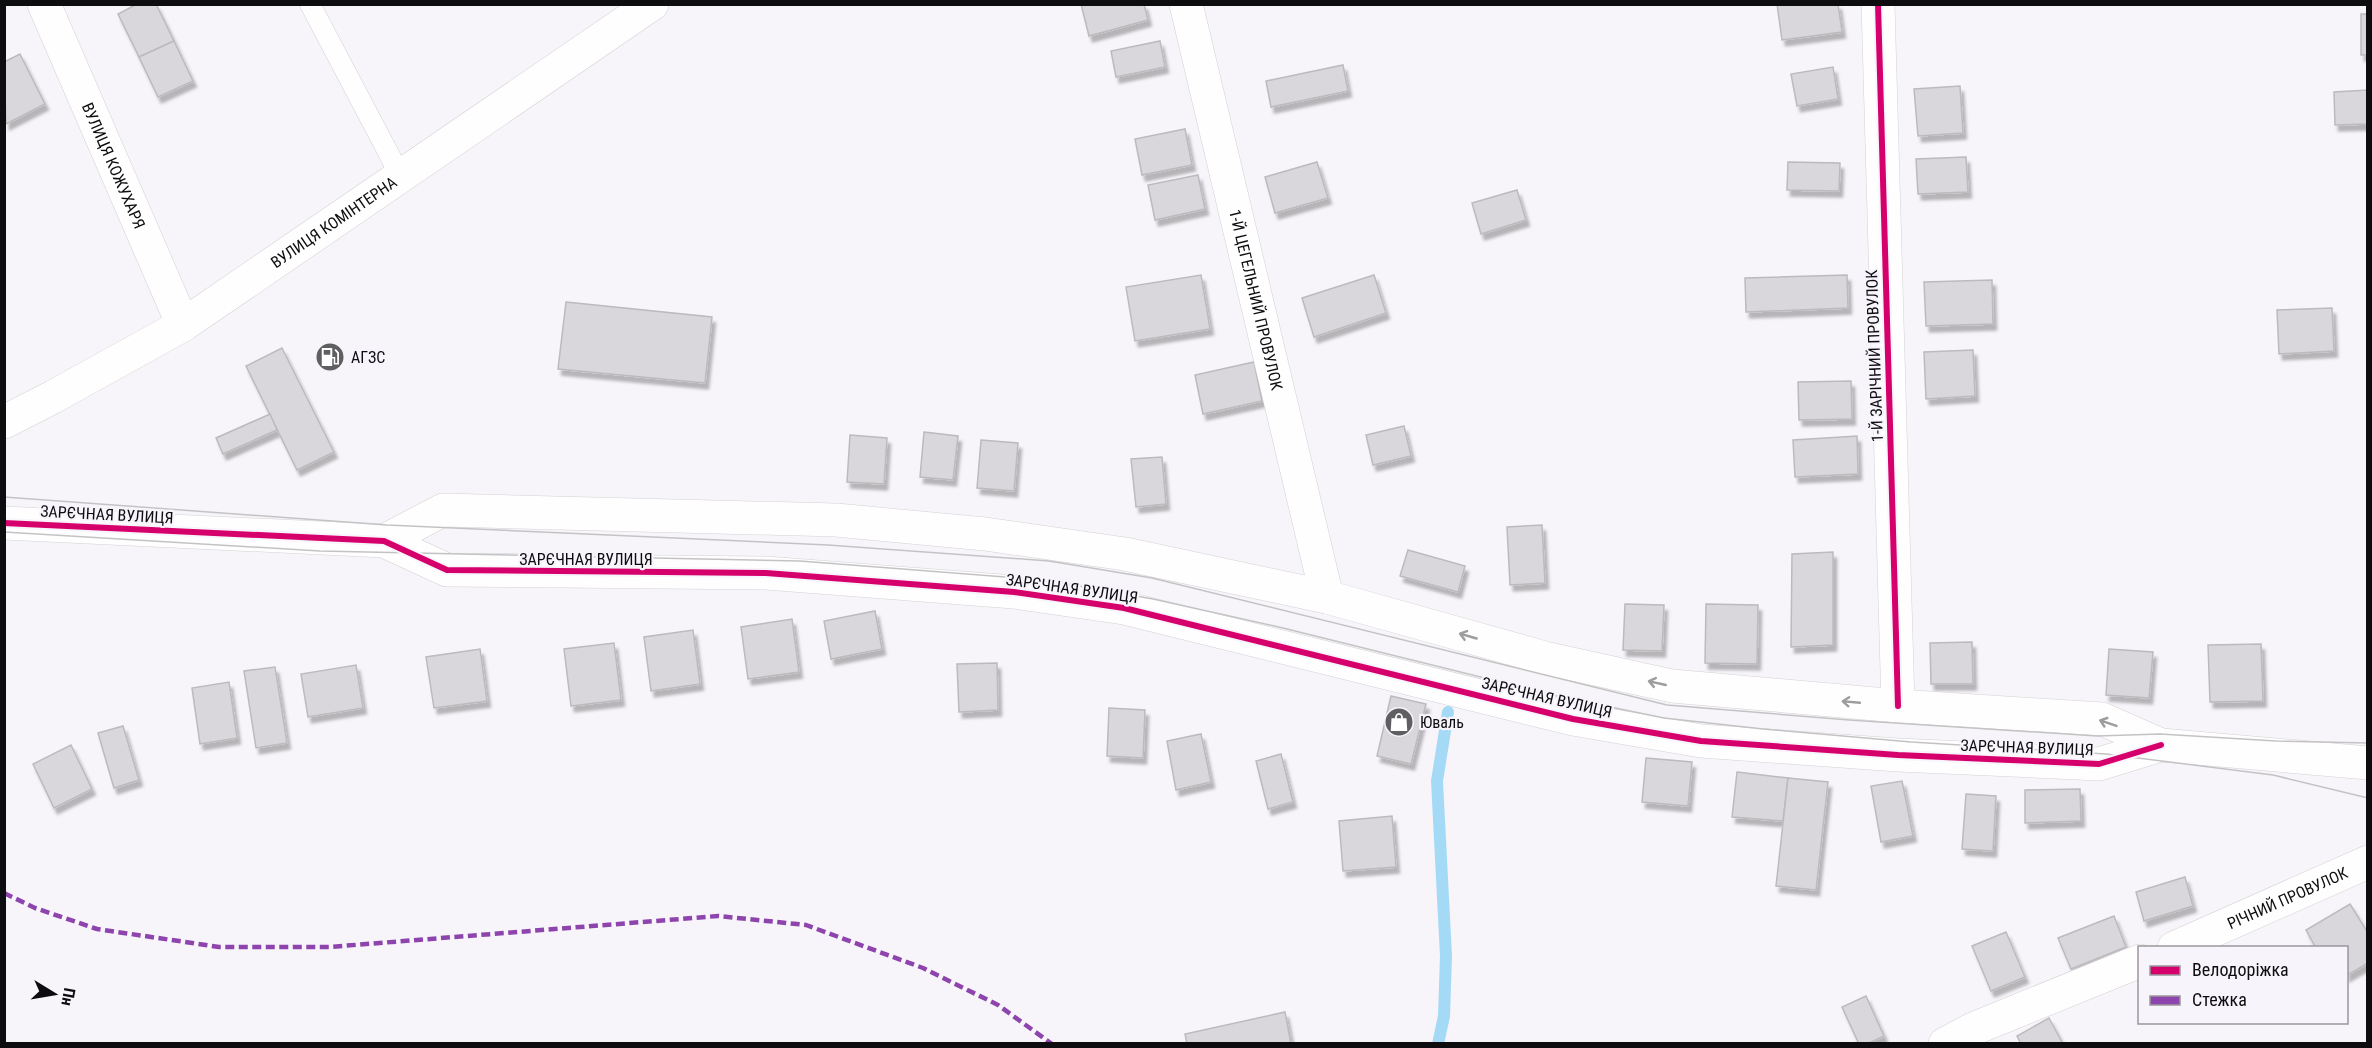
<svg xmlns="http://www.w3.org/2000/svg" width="2372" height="1048" viewBox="0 0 2372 1048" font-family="'Roboto Condensed',sans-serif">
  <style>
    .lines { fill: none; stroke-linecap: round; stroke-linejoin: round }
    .stream { stroke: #a4daf6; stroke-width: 12 }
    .building { fill: #d9d7db; stroke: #bcbabd; stroke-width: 1.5; filter: url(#shadow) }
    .service-casing { stroke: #d3d1d4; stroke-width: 21 }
    .minor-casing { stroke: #d3d1d4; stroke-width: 34 }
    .secondary-casing { stroke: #d3d1d4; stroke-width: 34 }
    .service { stroke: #fefefe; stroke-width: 20 }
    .minor { stroke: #fefefe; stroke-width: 33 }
    .secondary { stroke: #fefefe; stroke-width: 33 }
    .tram { stroke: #c3c3c4; stroke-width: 1.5 }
    .quiet { stroke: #8e44ad; stroke-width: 4.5; stroke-dasharray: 9 4.5; stroke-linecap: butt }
    .cycleway-casing { stroke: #f8f4fb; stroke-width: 10 }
    .cycleway { stroke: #d6006c; stroke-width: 6 }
    .oneway { stroke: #9e9d9e }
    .labels { text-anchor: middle; stroke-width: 4.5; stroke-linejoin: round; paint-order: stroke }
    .street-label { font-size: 16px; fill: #0d0c0e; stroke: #f8f4fb }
    .poi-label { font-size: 16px; fill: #0d0c0e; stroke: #f8f4fb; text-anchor: start }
  </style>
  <defs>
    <filter id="shadow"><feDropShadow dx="3.5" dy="6" stdDeviation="1.5" flood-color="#0004"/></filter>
  </defs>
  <rect width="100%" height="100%" fill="#f8f5fa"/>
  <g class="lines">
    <!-- stream -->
    <path class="stream" d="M1438,1044L1444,1016L1446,956L1437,781L1448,712"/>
  </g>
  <!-- building -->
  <g class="building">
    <path d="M137,4H156L174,41L139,57L118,14Z"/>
    <path d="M1081,4H1144L1148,20L1089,36Z"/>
    <path d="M1777,4H1838L1842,32L1782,40Z"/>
    <rect x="2361" y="14" width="7" height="41"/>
    <path d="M174,41L193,81L158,97L139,57Z"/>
    <path d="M1160,41L1165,67L1116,77L1111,51Z"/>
    <path d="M20,54L45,104L6,124L4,62Z"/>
    <path d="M1343,65L1348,91L1271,107L1266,81Z"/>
    <path d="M1833,67L1838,99L1797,106L1791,74Z"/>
    <path d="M1960,86L1963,133L1918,136L1914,89Z"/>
    <path d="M2368,90V124L2335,125L2334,92Z"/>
    <path d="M1185,129L1192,165L1142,175L1135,139Z"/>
    <path d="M1966,157L1968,192L1918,194L1916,159Z"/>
    <path d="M1317,162L1328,198L1275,213L1265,177Z"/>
    <path d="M1788,162L1840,163L1839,191L1787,190Z"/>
    <path d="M1198,175L1205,209L1155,220L1148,185Z"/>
    <path d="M1517,190L1526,220L1481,234L1472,203Z"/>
    <path d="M1201,275L1210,329L1135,341L1126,287Z"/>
    <path d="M1374,275L1386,313L1314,337L1302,298Z"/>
    <path d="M1847,275L1848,308L1746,312L1745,278Z"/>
    <path d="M1992,280L1993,324L1926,326L1924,282Z"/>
    <path d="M566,302L712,317L705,383L558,369Z"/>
    <path d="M2332,308L2334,351L2279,354L2277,310Z"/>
    <path d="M282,348L334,452L297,470L246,366Z"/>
    <path d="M1973,350L1975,396L1926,399L1924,352Z"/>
    <path d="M1254,362L1262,401L1203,414L1195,375Z"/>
    <path d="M1851,381L1852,419L1799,420L1798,382Z"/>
    <path d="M270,414L277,430L223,454L216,438Z"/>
    <path d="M1404,426L1411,456L1373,465L1366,435Z"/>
    <path d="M924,432L958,436L953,480L920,477Z"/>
    <path d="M850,435L887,438L884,484L847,482Z"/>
    <path d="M1857,436L1858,474L1795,477L1793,440Z"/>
    <path d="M981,440L1018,443L1014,491L977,488Z"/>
    <path d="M1162,457L1166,504L1136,507L1131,459Z"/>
    <path d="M1542,525L1545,583L1510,585L1507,527Z"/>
    <path d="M1408,550L1465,566L1458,592L1400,576Z"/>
    <path d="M1833,552V645L1791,647L1792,554Z"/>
    <path d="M1625,604L1664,605L1662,651L1623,650Z"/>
    <path d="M1706,604L1758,605L1757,664L1705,663Z"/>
    <path d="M875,611L882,649L831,659L824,621Z"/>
    <path d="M792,619L799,672L748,679L741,627Z"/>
    <path d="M693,630L700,684L651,691L644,637Z"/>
    <path d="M1972,642L1973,684H1931L1930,643Z"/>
    <path d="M614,643L621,700L571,706L564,649Z"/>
    <path d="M2261,644L2263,701L2210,702L2208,645Z"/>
    <path d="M480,649L487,701L434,708L426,657Z"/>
    <path d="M2109,649L2153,652L2149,698L2106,695Z"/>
    <path d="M997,663L998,710L959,712L957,664Z"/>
    <path d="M356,665L363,708L308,717L301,674Z"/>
    <path d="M275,667L287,743L256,748L244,671Z"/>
    <path d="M229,682L237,738L200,744L192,688Z"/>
    <path d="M1391,696L1426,704L1411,764L1377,756Z"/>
    <path d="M1109,708L1145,710L1143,758L1107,756Z"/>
    <path d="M123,726L139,780L114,788L98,733Z"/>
    <path d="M1201,734L1211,782L1176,790L1167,741Z"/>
    <path d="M71,745L92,789L54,808L33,764Z"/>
    <path d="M1281,754L1293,802L1268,809L1256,761Z"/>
    <path d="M1646,758L1692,762L1688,806L1642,802Z"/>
    <path d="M1737,772L1788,778L1783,821L1732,817Z"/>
    <path d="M1788,778L1828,782L1816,890L1776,886Z"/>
    <path d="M1902,781L1913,836L1881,842L1871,786Z"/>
    <path d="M2080,789L2081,821L2025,823V790Z"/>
    <path d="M1966,794L1996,796L1993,851L1962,849Z"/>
    <path d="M1392,816L1396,867L1343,871L1339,821Z"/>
    <path d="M2185,877L2193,906L2144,921L2136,892Z"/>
    <path d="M2350,904L2368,933V963L2346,976V948H2316L2306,930Z"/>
    <path d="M2114,916L2126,947L2071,969L2058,938Z"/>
    <path d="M2006,932L2025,977L1991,991L1972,946Z"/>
    <path d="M1866,996L1884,1036L1867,1044H1859L1842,1007Z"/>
    <path d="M1285,1012L1291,1044H1187L1185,1034Z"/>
    <path d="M2049,1018L2063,1044H2021L2017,1036Z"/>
  </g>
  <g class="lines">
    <!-- service casing -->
    <g class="service-casing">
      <path id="service" d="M310,4L400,175"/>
    </g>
    <!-- minor casing -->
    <g class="minor-casing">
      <g id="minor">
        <path id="s1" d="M44,4L183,325"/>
        <path id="s2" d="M1186,4L1327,597"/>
        <path d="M1878,4L1898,706"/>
        <path d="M4,523L384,541L447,570L766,573L1014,592L1124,608L1573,719L1701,741L1898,755L2099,764L2161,745"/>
        <path d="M384,541L443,510L836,520L985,534L1125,554L1327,597L1545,658L1672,686L1898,706L2102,719L2161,745L2368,763"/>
        <path id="s3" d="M2174,948L2368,862"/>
        <path d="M1945,1044L1973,1029L2140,961"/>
      </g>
    </g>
    <!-- secondary casing -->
    <g class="secondary-casing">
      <g id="secondary">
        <path id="s4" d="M4,422L53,397L183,325L652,4"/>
      </g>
    </g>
    <!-- service -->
    <use href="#service" class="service"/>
    <!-- minor -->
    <use href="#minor" class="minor"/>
    <!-- secondary -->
    <use href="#secondary" class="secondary"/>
    <!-- tram -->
    <g class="tram">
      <path d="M4,497L387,525L828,545L1049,561L1152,578L1667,705L1849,720L2097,736L2160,734L2276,741L2368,743"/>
      <path d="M4,532L320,551L800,561L1044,580L1153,599L1283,628L1557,696L1664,718L1763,729L1911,742L2106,754L2273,775L2368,798"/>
    </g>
    <!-- quiet -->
    <path class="quiet" d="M4,893L35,908L97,929L219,947H329L718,916L806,925L923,968L998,1005L1052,1044"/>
    <!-- cycleway casing -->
    <g class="cycleway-casing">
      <g id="cycleway">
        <path d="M1878,4L1898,706"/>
        <path d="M4,523L384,541L447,570L766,573L1014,592L1124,608L1573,719L1701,741L1898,755L2099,764L2161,745"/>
      </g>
    </g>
    <!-- cycleway -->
    <use href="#cycleway" class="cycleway"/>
  </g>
  <!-- one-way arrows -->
  <defs><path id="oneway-shaft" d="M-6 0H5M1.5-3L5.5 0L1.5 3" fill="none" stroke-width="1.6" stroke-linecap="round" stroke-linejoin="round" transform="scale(1.5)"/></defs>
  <g class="oneway">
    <use href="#oneway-shaft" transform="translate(1468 636) rotate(-164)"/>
    <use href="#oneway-shaft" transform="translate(1657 683) rotate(-167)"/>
    <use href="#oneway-shaft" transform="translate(1851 702) rotate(-175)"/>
    <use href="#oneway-shaft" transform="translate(2108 723) rotate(-161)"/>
  </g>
  <!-- icons -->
  <defs>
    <g id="fuel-disc" transform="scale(1.5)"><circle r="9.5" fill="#5f5e61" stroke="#f8f4fb"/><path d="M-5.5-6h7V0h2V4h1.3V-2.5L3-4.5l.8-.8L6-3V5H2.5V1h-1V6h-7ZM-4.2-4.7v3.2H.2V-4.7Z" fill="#fff"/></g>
    <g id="shop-disc" transform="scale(1.5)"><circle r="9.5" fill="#5f5e61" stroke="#f8f4fb"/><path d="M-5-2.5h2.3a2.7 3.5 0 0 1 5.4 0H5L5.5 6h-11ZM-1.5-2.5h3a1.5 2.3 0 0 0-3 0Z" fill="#fff"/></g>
  </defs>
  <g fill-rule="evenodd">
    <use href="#fuel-disc" x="330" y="357"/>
    <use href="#shop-disc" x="1399" y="722"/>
  </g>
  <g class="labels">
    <!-- street labels -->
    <g class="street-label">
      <text dy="6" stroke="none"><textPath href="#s1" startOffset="176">ВУЛИЦЯ КОЖУХАРЯ</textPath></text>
      <text dy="6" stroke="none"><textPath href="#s4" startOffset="386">ВУЛИЦЯ КОМІНТЕРНА</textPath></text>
      <text dy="6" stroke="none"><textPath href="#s2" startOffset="304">1-Й ЦЕГЕЛЬНИЙ ПРОВУЛОК</textPath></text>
      <text transform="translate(1874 356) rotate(-92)" y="6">1-Й ЗАРІЧНИЙ ПРОВУЛОК</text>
      <text transform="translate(107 514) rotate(3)" y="6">ЗАРЄЧНАЯ ВУЛИЦЯ</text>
      <text x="586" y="565">ЗАРЄЧНАЯ ВУЛИЦЯ</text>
      <text transform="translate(1072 588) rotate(8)" y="6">ЗАРЄЧНАЯ ВУЛИЦЯ</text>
      <text transform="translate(1547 697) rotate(13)" y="6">ЗАРЄЧНАЯ ВУЛИЦЯ</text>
      <text transform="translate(2027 747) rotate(2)" y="6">ЗАРЄЧНАЯ ВУЛИЦЯ</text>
      <text dy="6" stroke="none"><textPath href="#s3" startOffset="124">РІЧНИЙ ПРОВУЛОК</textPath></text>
    </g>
    <!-- poi labels -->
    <g class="poi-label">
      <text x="351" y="363">АГЗС</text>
      <text x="1420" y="728">Юваль</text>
    </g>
  </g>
  <!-- border -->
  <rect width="2372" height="1048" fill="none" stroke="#0d0c0e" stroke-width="12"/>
  <!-- legend -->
  <rect x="2138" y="946" width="210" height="78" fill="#f8f4fb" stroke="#9a979c" stroke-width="1.5"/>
  <rect x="2150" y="966" width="30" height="9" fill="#d6006c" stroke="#9a979c" stroke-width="1.5"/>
  <text x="2192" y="976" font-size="18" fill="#0d0c0e">Велодоріжка</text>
  <rect x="2150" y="996" width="30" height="9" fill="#8e44ad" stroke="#9a979c" stroke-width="1.5"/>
  <text x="2192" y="1006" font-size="18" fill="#0d0c0e">Стежка</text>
  <!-- north arrow -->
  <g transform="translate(54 994) rotate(101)" stroke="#f8f4fb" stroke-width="4.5" paint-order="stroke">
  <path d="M0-4.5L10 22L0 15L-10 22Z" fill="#0d0c0e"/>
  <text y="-9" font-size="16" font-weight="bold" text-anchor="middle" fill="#0d0c0e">Пн</text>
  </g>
</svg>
